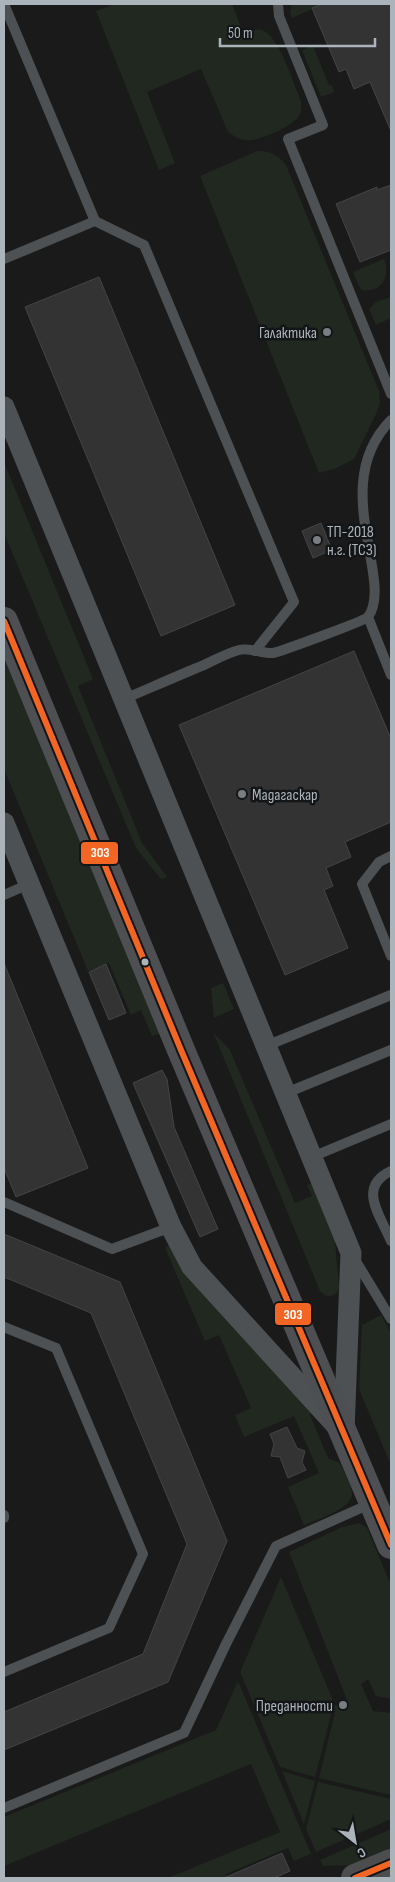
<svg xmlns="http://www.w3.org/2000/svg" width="395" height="1882" viewBox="0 0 395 1882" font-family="'Sofia Sans Condensed',sans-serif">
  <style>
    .green { fill: #202820 }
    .building { fill: #333334; stroke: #424546 }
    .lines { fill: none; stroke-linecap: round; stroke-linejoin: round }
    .service { stroke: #4e5153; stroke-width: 10 }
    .minor { stroke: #4e5153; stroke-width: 21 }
    .secondary { stroke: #4d4f52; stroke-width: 28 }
    .primary { stroke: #4c4d4f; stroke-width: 28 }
    .bus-1-casing { stroke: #141517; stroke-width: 10 }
    .bus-1 { stroke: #f26522; stroke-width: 6 }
    .poi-dot { fill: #797e83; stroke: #141517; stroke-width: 2 }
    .bus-dot { fill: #acb4bb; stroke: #141517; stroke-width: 2 }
    .labels { text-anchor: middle; stroke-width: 5; stroke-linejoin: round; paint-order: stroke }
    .poi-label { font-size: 16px; fill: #acb4bb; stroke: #141517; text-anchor: end }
    .line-badge { stroke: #141517; stroke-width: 2 }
    .badge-label { font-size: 14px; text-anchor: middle; font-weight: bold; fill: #fff }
  </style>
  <rect width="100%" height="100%" fill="#1a1a1a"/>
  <!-- green -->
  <g class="green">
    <path d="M114,4H232L244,34C250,32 256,28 262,30C279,35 294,85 301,101C301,107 302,111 299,116C293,126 258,142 246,140C239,140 234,136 228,132L201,69L147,92L175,163L159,170L96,11Z"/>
    <path d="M292,4H324L292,18L290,12Z"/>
    <path d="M313,46L329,85H332L334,92L321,97L302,50Z"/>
    <path d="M257,151C271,151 277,154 286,165L379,391L380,403L376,414L354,459L334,469L319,473L200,176Z"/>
    <path d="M384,259C391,276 382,293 361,290L353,272Z"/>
    <path d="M391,297V318L376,325L369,309L376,302Z"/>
    <path d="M4,462L93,679L78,686L142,843L167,877L161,879L136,848L4,533Z"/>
    <path d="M4,656L161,1033L152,1036L141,1010L131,1015L109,963L88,971L4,769Z"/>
    <path d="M223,983L234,1009L214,1018L211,988Z"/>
    <path d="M213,1032L230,1050L295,1203L312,1196L307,1185L315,1182L332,1208L339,1287L338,1292C331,1298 326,1297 320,1291Z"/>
    <path d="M170,1244L313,1407L310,1415L328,1458L340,1463C344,1472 351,1483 352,1493C354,1508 316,1520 304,1525L288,1487L319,1473L294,1416L244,1437L235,1415L251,1408L219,1335L205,1341L165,1248Z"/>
    <path d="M381,1315L391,1333V1465L359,1389L362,1325Z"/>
    <path d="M359,1523L367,1528L391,1585V1699L376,1696L368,1679L361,1684L373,1711L391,1713V1795L319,1778L335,1712L333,1707L315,1777L280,1767L240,1672L281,1577L335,1705L347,1700L289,1552L342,1527Z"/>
    <path d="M238,1681L311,1854L294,1861L288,1848L226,1874L227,1878H168L280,1832L251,1764L4,1866V1817L216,1730Z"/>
    <path d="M282,1771L315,1781L304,1824Z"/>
    <path d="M318,1782L391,1799V1819L316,1852L306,1829Z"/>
    <path d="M391,1829V1848L353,1865L323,1866L320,1860Z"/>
  </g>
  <!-- building -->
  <g class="building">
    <path d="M322,4H391V131L370,82L354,89L346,69L339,72L312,8Z"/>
    <path d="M391,185V250L360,262L336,204L377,187V190Z"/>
    <path d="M99,277L235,605L161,636L25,307Z"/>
    <path d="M321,523L332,550L313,558L302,531Z"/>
    <path d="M354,651L391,739V822L345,842L351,857L326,868L333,886L324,890L348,948L285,975L179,725Z"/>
    <path d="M4,963L88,1168L16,1197L4,1168Z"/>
    <path d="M106,964L126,1013L109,1020L89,972Z"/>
    <path d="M162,1070L167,1079L174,1127L218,1229L200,1237L133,1083Z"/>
    <path d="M4,1234L120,1282L227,1541L168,1682L4,1750V1712L143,1654L187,1544L91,1313L4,1277Z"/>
    <path d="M287,1427L297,1448L305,1451L302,1462L306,1470L288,1478L280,1457L271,1456L274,1444L270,1434Z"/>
    <path d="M282,1853L290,1871L274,1878H224Z"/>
  </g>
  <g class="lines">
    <!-- service -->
    <g class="service">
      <path d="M4,4L95,221L144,245L294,602L255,651"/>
      <path d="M278,4L279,16L323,125L288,139L391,394"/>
      <path d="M4,259L95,221"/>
      <path d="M368,617L391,675"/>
      <path d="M124,699C150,688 177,676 204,665C215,660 227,653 239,650C250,647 262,654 273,653C282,651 364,621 368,617C395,580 327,485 391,420"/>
      <path d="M391,856L379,862L362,884L391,956"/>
      <path d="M4,895L29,884"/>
      <path d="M266,1046L391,995"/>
      <path d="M286,1093L391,1050"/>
      <path d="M312,1157L391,1124"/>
      <path d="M391,1171C357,1187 380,1215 391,1241"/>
      <path d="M4,1202L112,1249L171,1227"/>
      <path d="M354,1258L391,1319"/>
      <path d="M4,1327L56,1348L143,1554L109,1628L4,1672"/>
      <path d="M4,1515V1518"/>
      <path d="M4,1808L184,1733L226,1644L276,1546L372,1503"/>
    </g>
    <!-- minor -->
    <g class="minor">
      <path d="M4,407L351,1253L344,1430"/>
      <path d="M4,823L171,1227L192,1267L335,1424"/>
    </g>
    <!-- secondary -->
    <path class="secondary" d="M4,621L181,1050L391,1545"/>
    <!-- primary -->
    <path class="primary" d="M355,1878L391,1863"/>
    <!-- bus-1 casing -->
    <g class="bus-1-casing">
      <g id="bus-1">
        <path d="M4,621L181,1050L391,1545"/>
        <path d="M355,1878L391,1863"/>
      </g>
    </g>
    <!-- bus-1 -->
    <use href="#bus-1" class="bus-1"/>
  </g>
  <!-- markers -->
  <g class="poi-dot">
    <circle cx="327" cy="332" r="5"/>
    <circle cx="317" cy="540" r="5"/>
    <circle cx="242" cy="794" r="5"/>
    <circle cx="343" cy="1705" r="5"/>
  </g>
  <circle class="bus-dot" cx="145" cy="962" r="4.5"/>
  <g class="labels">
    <!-- poi labels -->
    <g class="poi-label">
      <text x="317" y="338">Галактика</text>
      <text x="327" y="537" text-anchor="start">ТП-2018<tspan x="327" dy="18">н.г. (ТСЗ)</tspan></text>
      <text x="252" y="800" text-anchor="start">Мадагаскар</text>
      <text x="333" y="1711">Преданности</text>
    </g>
  </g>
  <g class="line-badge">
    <rect x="80" y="841" width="39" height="24" rx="5" fill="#f26522"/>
    <rect x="274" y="1302" width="38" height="24" rx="5" fill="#f26522"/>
  </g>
  <g class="badge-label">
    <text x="100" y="857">303</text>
    <text x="293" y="1319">303</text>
  </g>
  <!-- border -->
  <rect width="395" height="1882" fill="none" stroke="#acb4bb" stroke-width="10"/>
  <!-- north arrow -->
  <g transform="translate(355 1842) rotate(149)" stroke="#141517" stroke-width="4" paint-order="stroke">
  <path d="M0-4L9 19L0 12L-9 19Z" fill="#acb4bb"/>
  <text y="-8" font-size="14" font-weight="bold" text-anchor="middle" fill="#acb4bb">С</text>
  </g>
  <!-- scale -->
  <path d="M220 38v8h155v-8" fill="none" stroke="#acb4bb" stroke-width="2.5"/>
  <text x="228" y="38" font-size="15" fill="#acb4bb" stroke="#141517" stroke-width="4" paint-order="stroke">50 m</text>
</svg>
